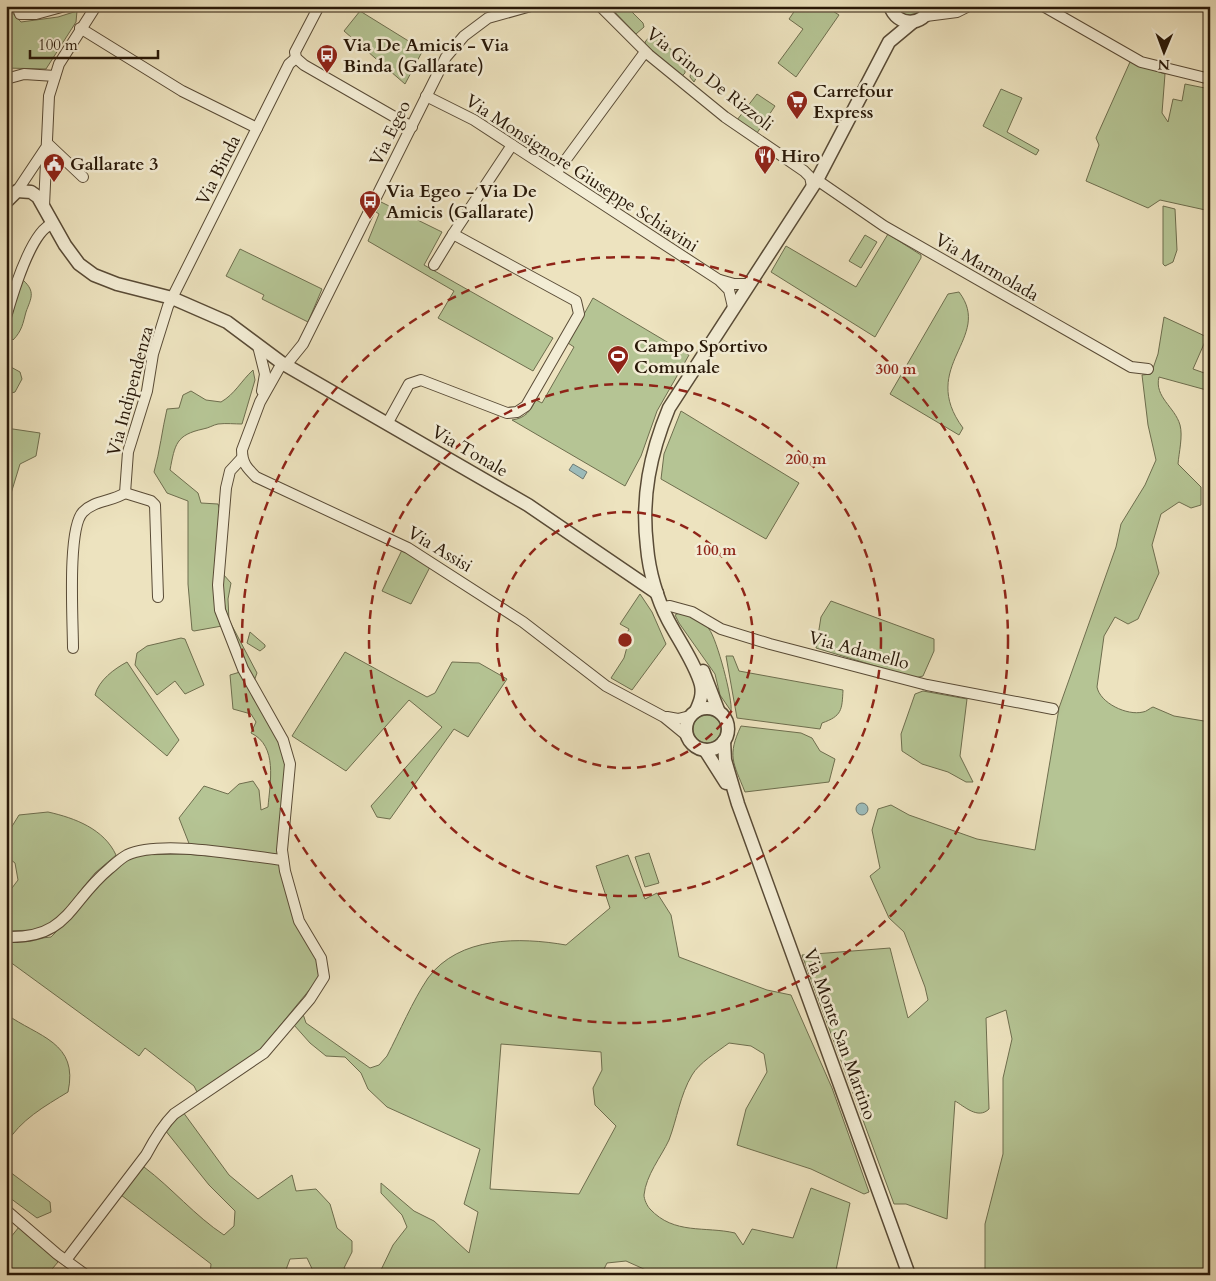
<svg xmlns="http://www.w3.org/2000/svg" width="1216" height="1281" viewBox="0 0 1216 1281" font-family="Cardo,serif">
  <style>
    .green { fill: #b5c494; stroke: #6e6e4e; fill-rule: evenodd }
    .water { fill: #9cbcbb; stroke: #6e7a73 }
    .lines { fill: none; stroke-linecap: round; stroke-linejoin: round }
    .minor-casing { stroke: #594b36; stroke-width: 12 }
    .tertiary-casing { stroke: #594b36; stroke-width: 15 }
    .minor { stroke: #f3edd5; stroke-width: 10 }
    .tertiary { stroke: #f3edd5; stroke-width: 12 }
    .ring { fill: none; stroke: #8f2418; stroke-width: 2.5; stroke-dasharray: 9 6 }
    .labels { text-anchor: middle; stroke-width: 5; stroke-linejoin: round; paint-order: stroke }
    .poi-label { font-size: 18px; font-weight: bold; fill: #281808; stroke: #f3edd5; text-anchor: start }
    .street-label { font-size: 18px; fill: #281808; stroke: #f3edd5 }
    .centre { fill: #8f2418; stroke: #f3edd5; stroke-width: 2.5 }
    .ring-label { font-size: 15px; text-anchor: middle; font-weight: bold; fill: #8f2418; stroke: #f3edd5; stroke-width: 5; stroke-linejoin: round; paint-order: stroke }
  </style>
  <rect width="100%" height="100%" fill="#ede3bf"/>
  <filter id="stains"><feTurbulence type="fractalNoise" baseFrequency=".004" numOctaves="4"/><feColorMatrix values="0 0 0 0 .2 0 0 0 0 .09 0 0 0 0 .02 0 0 0 .5 -.17"/></filter>
  <radialGradient id="worn" r=".72"><stop offset=".6" stop-color="#630" stop-opacity="0"/><stop offset="1" stop-color="#630" stop-opacity=".3"/></radialGradient>
  <!-- green -->
  <g class="green">
    <path d="M6,6L21,22L58,17L77,11L76,22L46,69L6,68Z"/>
    <path d="M609,6H626L643,23L644,27L636,34Z"/>
    <path d="M798,6H825L839,15L796,77L778,63L803,29L789,19Z"/>
    <path d="M897,6H924C918,19 903,18 897,6Z"/>
    <path d="M360,11L423,50L405,84L344,31Z"/>
    <path d="M650,36L656,37L685,61V73L681,77L646,45L645,42Z"/>
    <path d="M1130,62L1165,74L1162,113L1168,122L1173,99L1182,101L1185,84L1210,89V211L1160,200L1148,208L1086,181L1099,145L1096,138Z"/>
    <path d="M692,65L700,71L694,82L690,77Z"/>
    <path d="M1001,89L1022,98L1007,132L1039,150L1036,155L983,126Z"/>
    <path d="M757,94L775,106L757,133L737,120Z"/>
    <path d="M381,202L442,232L424,265L553,338L533,371L438,318L454,291L368,241L379,214L376,212Z"/>
    <path d="M1163,206L1175,209L1177,250L1173,262L1165,266L1163,264Z"/>
    <path d="M888,234L921,255V258L875,337L771,272L786,246L856,287Z"/>
    <path d="M865,235L877,242L861,268L849,261Z"/>
    <path d="M240,249L322,289L308,322L262,299L264,295L226,276Z"/>
    <path d="M23,280C36,292 31,298 26,312C23,323 22,331 13,340L7,335L11,314Z"/>
    <path d="M959,292C994,338 917,366 963,428L959,435L890,394L948,294Z"/>
    <path d="M593,298L689,355L657,411L641,456L625,486L512,420C526,418 530,411 536,400L542,403L574,347L568,343Z"/>
    <path d="M1164,317L1207,337L1193,369L1210,375V391L1159,377C1154,397 1175,407 1180,425C1183,436 1179,452 1178,464L1201,487V505L1191,508L1179,502L1161,514L1152,545L1159,573L1138,619L1128,624L1115,617L1104,636L1097,687C1100,703 1127,716 1143,712C1146,712 1150,708 1153,707L1174,716L1210,722V1275H985V1224L1003,1154V1078L1012,1039L1006,1010L986,1018L989,1109C978,1120 964,1106 955,1101L947,1219L906,1204H894L802,955L890,948L908,1018L928,1000L925,987L904,932L889,918L870,876L880,868L872,830L878,809L891,805L909,815L977,839L1035,850L1059,708L1116,547L1121,524L1145,485L1156,460L1148,425L1142,375L1151,374L1158,354Z"/>
    <path d="M9,366L20,372L22,379L15,392L8,394L6,393V368Z"/>
    <path d="M253,370L255,380L242,424C235,424 226,423 218,424C213,425 209,428 203,429C176,435 175,444 170,470L198,493L201,503L218,504L221,514L222,626L194,631L192,630L188,584V501L167,493L154,472C160,451 162,430 167,409L179,408L183,395L191,391L206,400L221,402C235,394 241,381 253,370Z"/>
    <path d="M681,411L799,483L766,539L661,479L664,454Z"/>
    <path d="M6,428L40,433L36,456L20,464L6,510Z"/>
    <path d="M402,550L430,567L411,604L382,591Z"/>
    <path d="M223,574L231,583L228,599L229,620L257,673L254,681C236,641 221,619 223,574Z"/>
    <path d="M640,594L652,612L666,644L632,690L611,678L624,658L627,647L623,641L629,629L620,624Z"/>
    <path d="M831,601L934,639V651L923,676L915,678L816,648L821,617Z"/>
    <path d="M679,613C689,615 703,621 709,629C717,639 733,700 731,711L720,695L715,674L679,623L675,615Z"/>
    <path d="M250,632L265,645V647L260,651L247,643Z"/>
    <path d="M181,638L185,639L204,685L185,694L175,681L157,695L135,665L137,653L147,646Z"/>
    <path d="M345,652L427,697L435,693L452,662L479,663L507,679L468,737L454,729L390,819L377,817L371,806L442,727L409,700L346,771L292,736Z"/>
    <path d="M726,656H733L739,671L843,690C842,710 842,716 822,723L820,729L737,718Z"/>
    <path d="M127,662L179,740L167,756L95,695C99,680 114,669 127,662Z"/>
    <path d="M240,672L246,679L253,698L274,730L286,764L281,856L190,846L179,818L204,786L228,794L239,784L253,781L259,790L261,810L268,807C270,782 278,746 251,733L256,722L251,714L233,709L230,675Z"/>
    <path d="M923,691L967,699L960,756L973,782H966L948,772L922,764L902,751L901,734L915,694Z"/>
    <circle cx="707" cy="729" r="14"/>
    <path d="M741,726L801,733L812,738L820,751L835,759L829,782L745,792C733,762 727,756 741,726Z"/>
    <path d="M48,812C75,818 104,829 116,855L95,873L60,916L50,924L35,930L6,931V892H9L18,880L15,863L6,856V836L19,815Z"/>
    <path d="M649,853L659,883L645,887L635,857Z"/>
    <path d="M185,854L281,862L318,956L319,978L260,1050L198,1094L194,1086L145,1048L139,1056L6,959V942L51,937L76,912L96,884L126,860L137,855Z"/>
    <path d="M628,855L645,899L657,893L671,915L679,957L767,990L791,995L832,1088L869,1192L864,1194L811,1169L737,1145L746,1109L767,1072L764,1054L751,1046L729,1043C717,1052 699,1063 692,1075C680,1095 677,1119 669,1140C661,1157 646,1175 644,1195C644,1199 647,1206 650,1209C674,1235 705,1226 735,1233L743,1245L752,1229L793,1238L811,1188L850,1203L835,1275H701L689,1271L646,1270L626,1261L607,1263L601,1275H375L380,1272L393,1245L407,1227L402,1215L381,1193V1183L414,1211L434,1221L469,1253L478,1212L464,1204L480,1149L387,1107L368,1089L361,1073L345,1057L326,1056L310,1043L294,1025L303,1014L306,1023L370,1068L379,1065L387,1056C400,1031 412,1002 428,978C459,936 520,937 566,945L610,908L596,866ZM501,1044L601,1052L602,1070L593,1088L595,1105L616,1126L579,1194L490,1189Z"/>
    <path d="M6,1014C38,1037 79,1042 68,1092C45,1106 20,1120 6,1144Z"/>
    <path d="M183,1112L229,1175L258,1199L292,1175L296,1191L316,1189L330,1204L337,1228L352,1241V1252L344,1268L353,1275H315L307,1258L290,1259L284,1275H210L211,1264L121,1195L144,1167C172,1188 195,1216 224,1235L234,1226L235,1211L209,1185L165,1130Z"/>
    <path d="M6,1169L50,1202L51,1212L37,1218L6,1195Z"/>
    <path d="M19,1227L58,1262L47,1275H6V1243Z"/>
  </g>
  <!-- water -->
  <g class="water">
    <path d="M573,464L587,472L583,479L569,470Z"/>
    <circle cx="862" cy="809" r="6"/>
  </g>
  <g class="lines">
    <!-- minor casing -->
    <g class="minor-casing">
      <g id="minor">
        <path d="M17,6L20,14H36L65,6"/>
        <path d="M319,6L295,52L296,58L304,65L412,127"/>
        <path d="M600,6L649,55L725,117L804,171L810,177L812,186"/>
        <path d="M1043,6L1141,62L1210,79"/>
        <path d="M926,16L957,12L969,6"/>
        <path d="M80,28L182,91L257,128"/>
        <path d="M6,79L24,74L55,76"/>
        <path d="M426,96L474,120L719,280L729,290L733,307"/>
        <path d="M47,143L83,177"/>
        <path d="M556,173L645,52"/>
        <path d="M817,180L884,226L1131,367L1148,369"/>
        <path d="M17,191L45,149"/>
        <path d="M44,206L49,96L59,64L96,6"/>
        <path d="M434,265L453,234"/>
        <path d="M720,280L734,284H749"/>
        <path d="M6,317C12,296 31,231 52,224"/>
        <path d="M258,346L265,374L262,391"/>
        <path d="M282,363L260,402L242,450C242,463 247,468 256,477L408,548L523,622L606,686L664,717L686,735"/>
        <path d="M286,365L303,344L446,57L464,36L488,18L531,6"/>
        <path d="M387,424L409,384L421,380L507,413L517,412L526,406L579,314L576,301L453,234L512,145"/>
        <path d="M125,493L151,501L155,505L158,597"/>
        <path d="M663,607L670,606L692,612L721,629L770,644L927,685L1053,709"/>
        <path d="M73,648C73,622 67,528 83,512C95,500 111,502 125,493L128,452L147,391L153,354L168,306L289,64L296,58"/>
        <path d="M667,717L678,719L690,716"/>
        <path d="M6,937C69,939 69,902 109,869C115,864 121,858 127,855C162,839 244,856 283,860"/>
        <path d="M6,1210L57,1254L86,1275"/>
        <path d="M66,1260L146,1155C154,1140 162,1126 174,1114L264,1053L310,999L324,977L321,958L299,921L285,871L282,850L290,764L283,740L243,669L220,610L218,585L226,488L230,471L242,458"/>
      </g>
    </g>
    <!-- tertiary casing -->
    <g class="tertiary-casing">
      <g id="tertiary">
        <path d="M890,6C897,27 923,27 931,6"/>
        <path d="M6,202L17,191L31,192L38,197L65,245L79,264L94,275L117,284L172,298L227,322L282,363L528,505L657,593"/>
        <path d="M703,671L718,710"/>
        <circle cx="707" cy="729" r="21"/>
        <path d="M696,711C700,702 703,695 701,685C696,665 678,639 668,620C657,599 649,571 647,547C641,497 650,454 669,408L817,180L889,42L913,22"/>
        <path d="M724,741L725,760L738,804L909,1275"/>
        <path d="M705,750L726,783"/>
      </g>
    </g>
    <!-- minor -->
    <use href="#minor" class="minor"/>
    <!-- tertiary -->
    <use href="#tertiary" class="tertiary"/>
  </g>
  <!-- distance rings -->
  <g class="ring">
    <circle cx="625" cy="640" r="128"/>
    <circle cx="625" cy="640" r="256"/>
    <circle cx="625" cy="640" r="383"/>
  </g>
  <!-- icons -->
  <defs>
    <g id="bus-pin" transform="scale(1.125)"><path d="M0 17L-7.5 6A9.5 9.5 0 1 1 7.5 6Z" fill="#8f2418" stroke="#f3edd5"/><path d="M-5-6H5V4H4V6H2V4H-2V6H-4V4H-5ZM-3.5-4V0h7V-4ZM-3.5 1.2v1.5H-2V1.2ZM2 1.2v1.5H3.5V1.2Z" fill="#fff"/></g>
    <g id="supermarket-pin" transform="scale(1.125)"><path d="M0 17L-7.5 6A9.5 9.5 0 1 1 7.5 6Z" fill="#8f2418" stroke="#f3edd5"/><path d="M-6-5.5h2.5l.6 2H6L4.5 2H-2.5L-4.4-4H-6ZM-1.5 3.2a1.3 1.3 0 1 0 .1 0ZM3 3.2a1.3 1.3 0 1 0 .1 0Z" fill="#fff"/></g>
    <g id="restaurant-pin" transform="scale(1.125)"><path d="M0 17L-7.5 6A9.5 9.5 0 1 1 7.5 6Z" fill="#8f2418" stroke="#f3edd5"/><path d="M-5-6h1v4h1v-4h1v4h1v-4h1v5L-1.5 .5V6h-2V.5L-5-1ZM5-6V6H3V1.5H1.5Q1.5-4 5-6Z" fill="#fff"/></g>
    <g id="civic-pin" transform="scale(1.125)"><path d="M0 17L-7.5 6A9.5 9.5 0 1 1 7.5 6Z" fill="#8f2418" stroke="#f3edd5"/><path d="M-.6-6.5H3V-4.5H.6V-3L4-1V1h2V6H-6V1h2V-1L-.6-3ZM-1.2 2.5V6h2.4V2.5Z" fill="#fff"/></g>
    <g id="stadium-pin" transform="scale(1.125)"><path d="M0 17L-7.5 6A9.5 9.5 0 1 1 7.5 6Z" fill="#8f2418" stroke="#f3edd5"/><path d="M0-5a6.5 5 0 1 0 0 10a6.5 5 0 1 0 0-10ZM-3.5-1.8h7v3.6h-7Z" fill="#fff"/></g>
  </defs>
  <g fill-rule="evenodd">
    <use href="#bus-pin" x="327" y="55"/>
    <use href="#supermarket-pin" x="797" y="101"/>
    <use href="#restaurant-pin" x="765" y="156"/>
    <use href="#civic-pin" x="54" y="164"/>
    <use href="#bus-pin" x="370" y="201"/>
    <use href="#stadium-pin" x="618" y="356"/>
  </g>
  <g class="labels">
    <!-- poi labels -->
    <g class="poi-label">
      <text x="343" y="51">Via De Amicis - Via<tspan x="343" dy="21">Binda (Gallarate)</tspan></text>
      <text x="813" y="97">Carrefour<tspan x="813" dy="21">Express</tspan></text>
      <text x="781" y="162">Hiro</text>
      <text x="70" y="170">Gallarate 3</text>
      <text x="386" y="197">Via Egeo - Via De<tspan x="386" dy="21">Amicis (Gallarate)</tspan></text>
      <text x="634" y="352">Campo Sportivo<tspan x="634" dy="21">Comunale</tspan></text>
    </g>
    <!-- street labels -->
    <g class="street-label">
      <text transform="translate(710 79) rotate(38)" y="6">Via Gino De Rizzoli</text>
      <text transform="translate(390 133) rotate(-64)" y="6">Via Egeo</text>
      <text transform="translate(218 170) rotate(-63)" y="6">Via Binda</text>
      <text transform="translate(582 173) rotate(33)" y="6">Via Monsignore Giuseppe Schiavini</text>
      <text transform="translate(987 267) rotate(30)" y="6">Via Marmolada</text>
      <text transform="translate(130 391) rotate(-75)" y="6">Via Indipendenza</text>
      <text transform="translate(470 451) rotate(30)" y="6">Via Tonale</text>
      <text transform="translate(440 549) rotate(31)" y="6">Via Assisi</text>
      <text transform="translate(859 650) rotate(15)" y="6">Via Adamello</text>
      <text transform="translate(840 1034) rotate(70)" y="6">Via Monte San Martino</text>
    </g>
  </g>
  <circle cx="625" cy="640" r="8" class="centre"/>
  <g class="ring-label">
    <text x="896" y="374">300 m</text>
    <text x="806" y="464">200 m</text>
    <text x="716" y="555">100 m</text>
  </g>
  <!-- margin -->
  <rect width="1216" height="1281" fill="none" stroke="#ede3bf" stroke-width="25"/>
  <rect x="8" y="8" width="1201" height="1266" fill="none" stroke="#281808" stroke-width="2.5"/>
  <rect x="12" y="12" width="1191" height="1256" fill="none" stroke="#281808"/>
  <!-- north arrow -->
  <g transform="translate(1164 52) rotate(181)" stroke="#f3edd5" stroke-width="4" paint-order="stroke">
  <path d="M0-4L9 19L0 12L-9 19Z" fill="#281808"/>
  <text y="-8" font-size="14" font-weight="bold" text-anchor="middle" fill="#281808">N</text>
  </g>
  <!-- scale -->
  <path d="M30 50v8h128v-8" fill="none" stroke="#281808" stroke-width="2.5"/>
  <text x="38" y="50" font-size="15" fill="#281808" stroke="#f3edd5" stroke-width="4" paint-order="stroke">100 m</text>
  <rect width="100%" height="100%" filter="url(#stains)"/>
  <rect width="100%" height="100%" fill="url(#worn)"/>
</svg>
